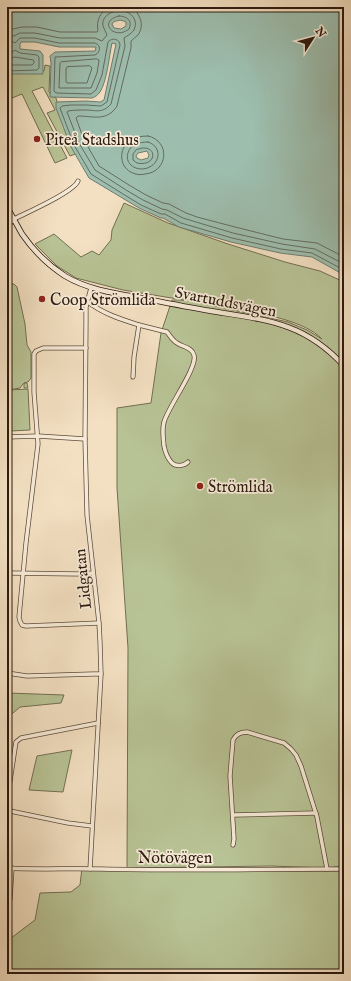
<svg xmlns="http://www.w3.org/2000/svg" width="351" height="981" viewBox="0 0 351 981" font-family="'IM FELL English',serif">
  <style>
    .green { fill: #b8c395; stroke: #726e53; fill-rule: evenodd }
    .water { fill: #9dbeae; stroke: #707c6f; fill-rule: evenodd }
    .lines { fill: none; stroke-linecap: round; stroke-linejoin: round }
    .shore { stroke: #646c60; stroke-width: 1 }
    .street-casing { stroke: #5e4c3d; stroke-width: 5 }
    .secondary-casing { stroke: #2c1a11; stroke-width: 6 }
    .street { stroke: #f7ebd7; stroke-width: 3.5 }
    .secondary { stroke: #f7ebd7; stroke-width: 4.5 }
    .poi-dot { fill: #8f2418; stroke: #f7ebd7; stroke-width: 1.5 }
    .labels { text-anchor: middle; stroke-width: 3.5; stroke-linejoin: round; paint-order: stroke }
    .poi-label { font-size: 16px; fill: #2c1a11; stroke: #f7ebd7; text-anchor: start }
    .street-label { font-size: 16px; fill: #2c1a11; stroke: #f7ebd7 }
  </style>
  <rect width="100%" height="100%" fill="#f3e0c2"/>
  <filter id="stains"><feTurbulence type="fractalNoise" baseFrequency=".005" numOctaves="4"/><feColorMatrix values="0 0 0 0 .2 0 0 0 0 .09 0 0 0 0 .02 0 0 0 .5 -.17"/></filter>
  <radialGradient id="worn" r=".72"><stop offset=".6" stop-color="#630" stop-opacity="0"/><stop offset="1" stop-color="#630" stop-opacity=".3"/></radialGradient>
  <!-- green -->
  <g class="green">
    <path d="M45,65L50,66L49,92L56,98L59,109L78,153L70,156L47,113L55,110L43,87L32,91L67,158L55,163L22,94L7,100V71H44Z"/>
    <path d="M124,203L168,223L228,244L285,262L320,271L344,282V866L327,868L271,866L127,868L128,648L117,488V408L151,403L161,333L172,300H184L123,290L76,278L57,266L35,244L54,234L81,257L92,251L99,255L111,240L112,230ZM210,305C219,306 229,308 238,309C263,314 305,321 322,339L307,330L288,322Z"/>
    <path d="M12,284H14L17,287L25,324L27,345L31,352V378L28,382L24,383H27L28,388H24V383L20,388L8,390L28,389L30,430L10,431L9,417V426L7,431V312L11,310C12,302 9,292 12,284Z"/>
    <path d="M7,693L64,695L61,703L20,707L7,718Z"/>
    <path d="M72,750L63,792L29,790L37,756Z"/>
    <path d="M82,868L132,870L344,871V974H7V941L35,920L40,893L71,892L80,885Z"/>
  </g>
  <!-- water -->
  <path class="water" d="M7,7H344V275L312,257L280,253L231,242L179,227L163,218H161L139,208L89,178L71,147L56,108V102L86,101L100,102L104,100L116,44L112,43C109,57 107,81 100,92C98,95 95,97 92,98L50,97L51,63L50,56L55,52L95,51L96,47H59L35,42H21L20,44V49L40,51L43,55V74H7V50H9L11,47L9,44H7ZM120,20L124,21L126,22V26L121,29L114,28L112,24C113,21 117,21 120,20ZM147,151L149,155L148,158L141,160L137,158L136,156L138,153Z"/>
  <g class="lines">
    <!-- shore -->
    <g class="shore">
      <path d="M131,7C140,13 145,25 138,35C136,37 133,39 131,41V48L117,106C107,122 93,116 78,116L76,118L84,140L99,166L129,185L146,195L163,203L169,204L186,213L197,217L235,227L283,239L317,243L344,257"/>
      <path d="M119,16C127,16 133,21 129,29C114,41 97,21 119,16Z"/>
      <path d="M7,29H13L22,27H37L60,32H97L98,31C96,20 100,12 110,7"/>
      <path d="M7,35L14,36L20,33H35L60,38H95L102,41L107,35C106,32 104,29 103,26C100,10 130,4 135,21C136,24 135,27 134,30C131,34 127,36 124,38L125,46L111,104C102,114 96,110 85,110C79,110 74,110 68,111L67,112L79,143L95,170L126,190L143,200L162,209L167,210L183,218L196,222L233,233L282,244L315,249L344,264"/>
      <path d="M7,40H10L15,43L20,38H35L59,43H95C101,45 101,52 95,55L55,57L54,91L56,93L91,94L96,90L102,75L108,42C112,37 120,39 120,45L107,102L101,106L86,105H71L62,106L60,108L74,145L91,174L123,194L141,205L161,214H165L181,223L232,238L281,249L312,253L344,270"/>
      <path d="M7,54L11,53L15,50L20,53L37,55L39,57V68L37,70L7,71"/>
      <path d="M7,59L15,57L33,60L34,61V63L32,65H7"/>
      <path d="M97,59L99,60V61L97,73L91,88H59L60,63L61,62Z"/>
      <path d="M90,66L92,68L87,83H67L66,82V69L67,67Z"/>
      <path d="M148,136C171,141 168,172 145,174C141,175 137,175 133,173C119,168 118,149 130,140C135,137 142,136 148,136Z"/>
      <path d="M148,142C164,147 160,167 143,169C138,169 134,168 131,165C124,159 128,148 135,144C139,143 143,142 148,142Z"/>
      <path d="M143,148C158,147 156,167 137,163L133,160V154L136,150Z"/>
    </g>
    <!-- street casing -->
    <g class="street-casing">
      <g id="street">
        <path d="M14,219C26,213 74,192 78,181"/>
        <path d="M88,302C104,314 120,319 139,325L134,357L133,377"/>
        <path d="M139,325L167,332C170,336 173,341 177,343C182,347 192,347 194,355C198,367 168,407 164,422C162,429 163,438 164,446C165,451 168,459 172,463C176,467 184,466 188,462"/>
        <path d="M86,348H43L36,351L34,354V392L38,444L26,543L19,617L20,621L22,625L26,626L99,623"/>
        <path d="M7,437L38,436L85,439"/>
        <path d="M7,573L81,574L93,573"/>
        <path d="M7,673L27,676L93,674H101"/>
        <path d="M7,761H13L16,742L21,738L98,723"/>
        <path d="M7,801L13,761"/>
        <path d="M7,808L10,811L68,823L92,826"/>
        <path d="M233,815L316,813"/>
        <path d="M233,845L234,839L230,776L233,740C236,734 240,732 247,732L284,743L291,749L296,755L301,766L317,817L327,869"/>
        <path d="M7,868C38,870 70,868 101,869C182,871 263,869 344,869"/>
        <path d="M90,869L101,674L100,642L99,623L87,515L85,439L86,321V307L91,288"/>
        <path d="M7,904L10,899L12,868"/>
      </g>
    </g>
    <!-- secondary casing -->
    <g class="secondary-casing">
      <g id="secondary">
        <path d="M7,207C12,216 17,225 22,234C33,250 48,265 65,276C87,289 112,293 137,297C162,302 186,307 211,311C266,320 304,322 344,366"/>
        <path d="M7,225L14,219"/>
      </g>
    </g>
    <!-- street -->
    <use href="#street" class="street"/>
    <!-- secondary -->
    <use href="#secondary" class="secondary"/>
  </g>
  <!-- markers -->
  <g class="poi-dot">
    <circle cx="37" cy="139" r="4"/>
    <circle cx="42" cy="299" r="4"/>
    <circle cx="200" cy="486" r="4"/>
  </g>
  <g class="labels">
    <!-- poi labels -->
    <g class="poi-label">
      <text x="45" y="145">Piteå Stadshus</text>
      <text x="50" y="305">Coop Strömlida</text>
      <text x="208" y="492">Strömlida</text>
    </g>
    <!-- street labels -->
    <g class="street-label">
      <text transform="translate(226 301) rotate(11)" y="6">Svartuddsvägen</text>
      <text transform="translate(82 579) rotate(-96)" y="6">Lidgatan</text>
      <text x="175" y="863">Nötövägen</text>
    </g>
  </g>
  <!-- margin -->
  <rect width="351" height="981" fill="none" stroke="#f3e0c2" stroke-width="24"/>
  <rect x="8" y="8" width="335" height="965" fill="none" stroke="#2c1a11" stroke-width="2"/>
  <rect x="12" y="12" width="327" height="957" fill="none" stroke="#2c1a11"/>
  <!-- north arrow -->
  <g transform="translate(313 38) rotate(54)" stroke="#f7ebd7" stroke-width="3" paint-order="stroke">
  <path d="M0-3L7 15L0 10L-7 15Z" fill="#2c1a11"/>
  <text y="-6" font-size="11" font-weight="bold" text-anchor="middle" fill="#2c1a11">N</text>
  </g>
  <rect width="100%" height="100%" filter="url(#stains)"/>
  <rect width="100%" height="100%" fill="url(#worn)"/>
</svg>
